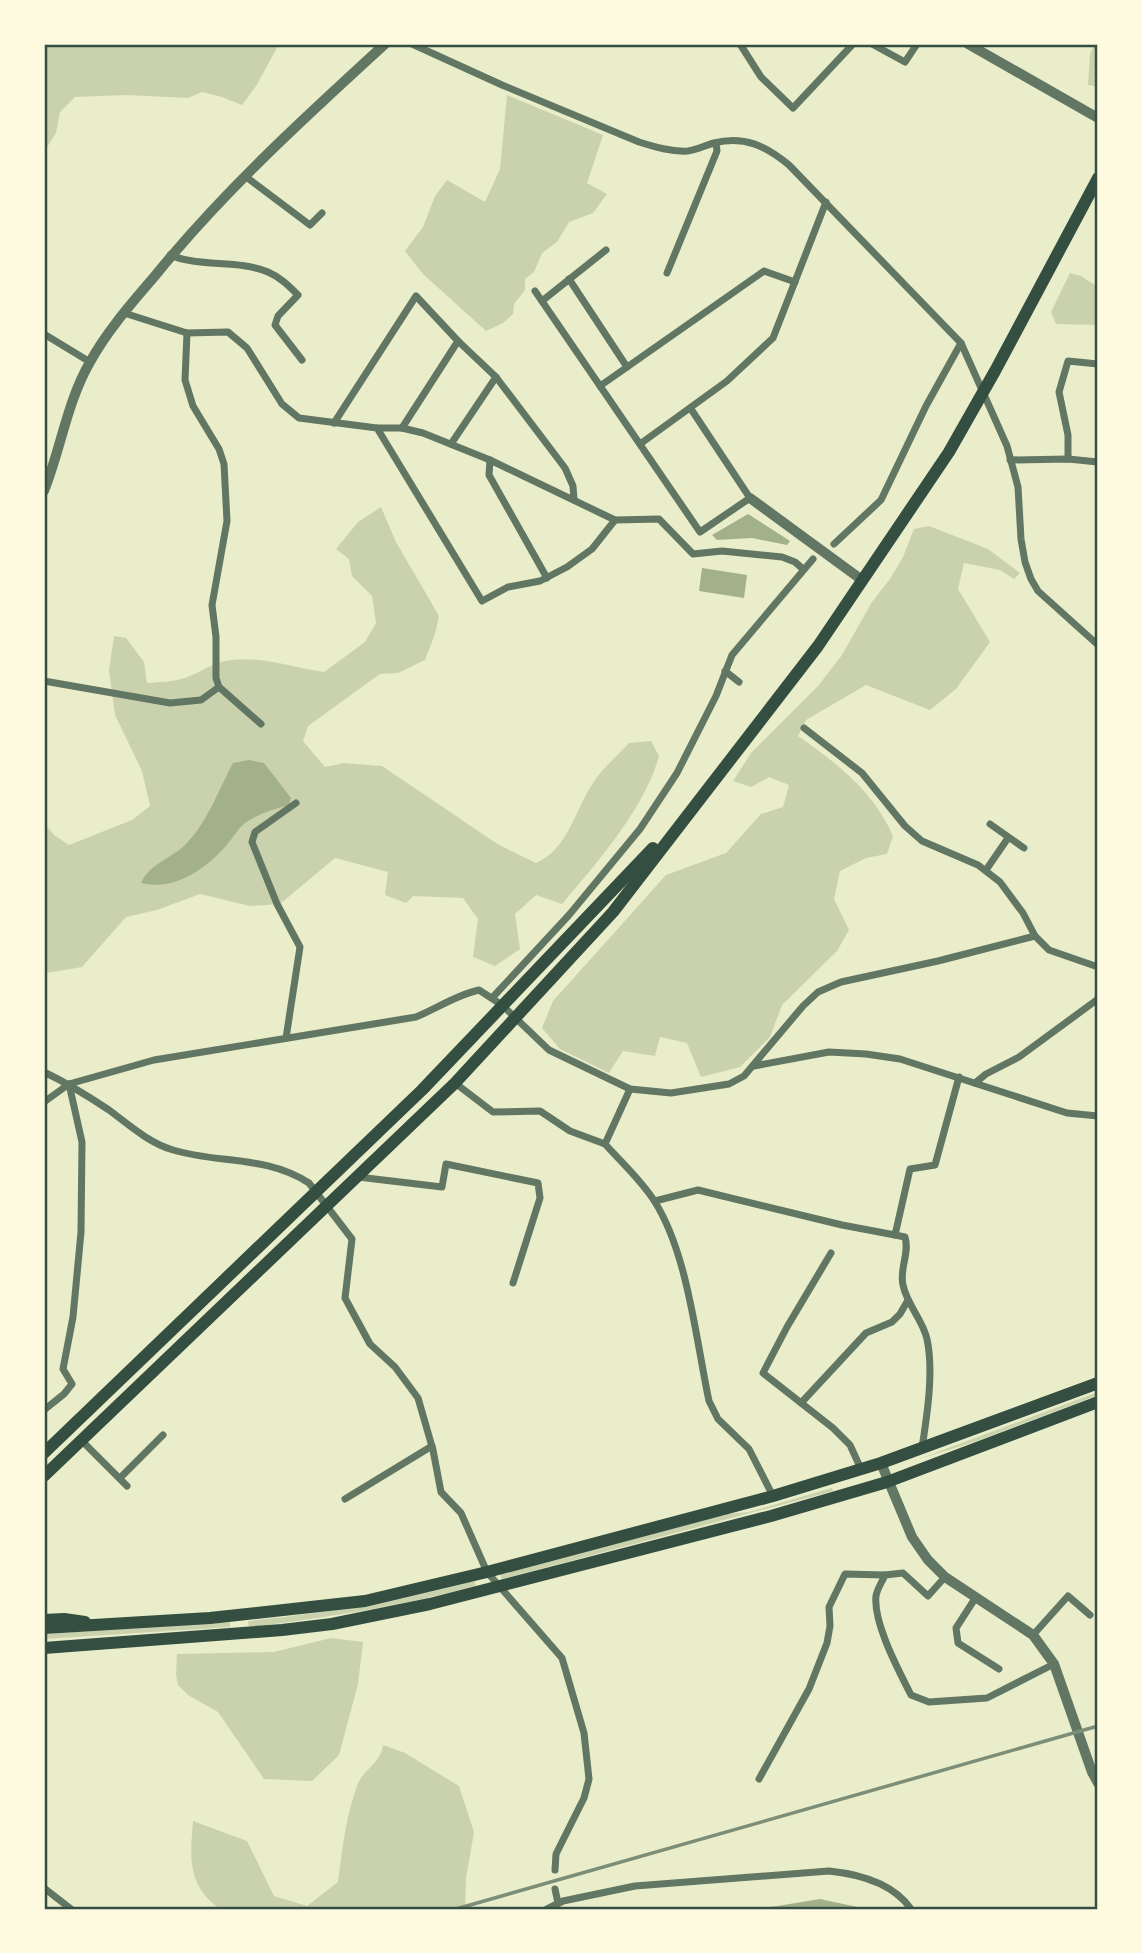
<svg xmlns="http://www.w3.org/2000/svg" width="1142" height="1953" viewBox="0 0 1142 1953" font-family="'Asap Condensed',sans-serif">
  <style>
    .green { fill: #cad2ad }
    .water { fill: #a3b18a }
    .lines { fill: none; stroke-linecap: round; stroke-linejoin: round }
    .minor { stroke: #617663; stroke-width: 7 }
    .tertiary { stroke: #617663; stroke-width: 10 }
    .primary { stroke: #344e41; stroke-width: 12 }
    .trunk { stroke: #344e41; stroke-width: 12 }
    .rail { stroke: #7c8e77; stroke-width: 3.5 }
    .neatline { fill: none; stroke: #344e41; stroke-width: 2.5 }
  </style>
  <rect width="100%" height="100%" fill="#e9edc9"/>
  <!-- green -->
  <g class="green">
    <path d="M44,44H279L256,86L242,105L222,97L202,92L188,98L127,95L75,97L60,112L56,133L44,152Z"/>
    <path d="M1094,44H1098V87L1088,85L1090,54Z"/>
    <path d="M507,95L603,135L587,183L607,194L593,213L569,222L557,242L542,253L534,272L525,279V290L514,304L513,314L503,323L486,331L423,274L405,251L423,227L435,196L447,180L485,202L500,169Z"/>
    <path d="M1070,273L1081,276L1098,287V325L1056,324L1051,312Z"/>
    <path d="M381,507L396,542L439,616L435,634L425,660L398,673L380,674L308,726L303,741L325,767L344,763L382,766L499,845L536,863C569,849 575,808 595,780C604,767 618,755 629,743L651,741L659,756C645,808 597,863 562,904L536,895L515,914L520,949L495,966L473,957L478,919L463,898L413,896L406,903L385,895L388,872L335,858L280,904L250,906L200,894L157,910L126,917L82,967L47,973L44,977V823L54,835L69,845L132,820L150,806L142,771L115,715L109,670L114,636L126,638L144,662L147,683C158,682 174,682 185,678C201,672 214,662 231,660C263,656 294,668 324,672L365,642L376,623L372,596L352,576L349,559L336,549L358,522Z"/>
    <path d="M929,526L988,549L1020,573L1014,579L1000,570L964,563L958,589L990,642L956,689L930,710L866,685L806,720L798,736C837,763 874,792 893,836L887,854L866,858L840,871L834,899L849,930L837,951L782,1005L770,1037L740,1067L701,1077L687,1043L660,1037L655,1056L623,1051L609,1073L560,1049L542,1028L553,1001L666,875L726,853L761,814L783,807L789,785L769,777L751,787L733,781L751,753L818,686L842,655L872,602L890,579L903,557L914,529Z"/>
    <path d="M1098,1392V1395L974,1442L919,1459Z"/>
    <path d="M832,1488L833,1491L502,1579L500,1574L728,1514L749,1512Z"/>
    <path d="M474,1580L476,1586C401,1606 326,1618 249,1627L248,1621C325,1613 399,1601 474,1580Z"/>
    <path d="M230,1622V1627L44,1639V1634Z"/>
    <path d="M331,1638L363,1642L358,1684L339,1755L312,1781L264,1779L218,1712L188,1695L178,1685L176,1675L177,1654L274,1652Z"/>
    <path d="M383,1745L405,1753L459,1786L474,1832L466,1878L465,1909H220C187,1885 190,1858 193,1821L247,1841L274,1896L307,1906L338,1882C342,1850 346,1816 357,1786C363,1769 380,1765 383,1745Z"/>
  </g>
  <!-- water -->
  <g class="water">
    <path d="M748,514L790,541L787,545L752,538L717,540L712,535Z"/>
    <path d="M702,568L747,575L744,598L699,591Z"/>
    <path d="M249,760L264,763L291,798L289,805C275,809 260,813 248,821C239,826 233,838 226,846C204,870 175,891 141,883C150,863 171,859 186,844C208,821 218,791 233,763Z"/>
    <path d="M820,1899L867,1909H759Z"/>
  </g>
  <g class="lines">
    <!-- minor -->
    <g class="minor">
      <path d="M412,44L502,85L639,142C655,147 672,152 688,151C697,150 706,145 714,143C744,135 766,146 789,165L961,343L1007,446L1018,487L1021,539L1025,562L1031,579L1038,591L1098,645"/>
      <path d="M740,44L761,77L793,108L853,44"/>
      <path d="M872,44L905,62L917,44"/>
      <path d="M245,176L310,225L322,213"/>
      <path d="M170,255C201,268 237,259 268,272C280,277 289,286 298,295L278,316L275,325L302,360"/>
      <path d="M667,273L717,151L716,143"/>
      <path d="M569,279L627,367"/>
      <path d="M535,291L700,532L750,498L691,409"/>
      <path d="M542,301L606,250"/>
      <path d="M124,313L187,333L228,332L247,348L282,404L299,418L377,428H402L423,433L490,460L615,520L592,549L567,567L540,581L508,587L482,601L377,428"/>
      <path d="M187,333L185,380L193,406L219,449L224,464L227,521L212,605L216,637V678L219,687L261,724"/>
      <path d="M44,334L90,362"/>
      <path d="M600,386L764,271L795,282"/>
      <path d="M334,423L416,296L458,341L496,377L565,468L573,486L574,500"/>
      <path d="M402,428L458,341"/>
      <path d="M451,444L496,377"/>
      <path d="M640,444L727,381L773,338L826,202"/>
      <path d="M1068,459V435L1059,392L1068,361L1098,364"/>
      <path d="M490,460L489,475L547,578"/>
      <path d="M1010,460L1068,459L1098,462"/>
      <path d="M615,520L659,519L693,554L722,551L782,557L795,562L803,569"/>
      <path d="M834,544L881,500L926,406L961,343"/>
      <path d="M725,671L739,682"/>
      <path d="M44,681L170,703L201,700L219,687"/>
      <path d="M804,728L862,773L905,826L922,841L978,865L1000,882L1023,913L1035,936L1049,950L1098,967"/>
      <path d="M990,824L1024,848"/>
      <path d="M986,870L1008,838"/>
      <path d="M492,998L569,915L640,829L677,773L716,696L732,655L813,559"/>
      <path d="M286,1038L300,947L277,904L252,842L255,832L296,803"/>
      <path d="M754,1066L829,1052L866,1054L900,1059L1067,1113L1098,1116"/>
      <path d="M44,1072C67,1083 88,1096 109,1110C129,1125 149,1143 173,1150C219,1164 266,1155 309,1183L352,1239L345,1298L370,1344L395,1367L418,1398L433,1450L441,1492L461,1513L487,1572L562,1658L584,1733L589,1779L584,1798L556,1854L555,1870"/>
      <path d="M455,1083L493,1112L540,1111L570,1131L605,1144"/>
      <path d="M975,1083L986,1074L1019,1057L1098,999"/>
      <path d="M630,1089L605,1144C622,1163 642,1181 655,1202C688,1255 696,1340 709,1401L718,1419L749,1449L773,1496"/>
      <path d="M44,1102L69,1084L154,1060L416,1017C438,1008 456,995 479,990L502,1005L549,1050L630,1089L671,1093L729,1084L744,1076L803,1006L818,992L841,982L938,961L1035,936"/>
      <path d="M358,1177L442,1187L446,1164L538,1183L540,1198L513,1283"/>
      <path d="M655,1201L698,1190L842,1225L895,1235L910,1169L935,1165L959,1077"/>
      <path d="M895,1235L905,1237C910,1253 899,1269 903,1285C907,1305 923,1320 927,1339C934,1372 927,1415 922,1448"/>
      <path d="M831,1253L787,1327L763,1373L833,1428L850,1445L861,1469"/>
      <path d="M801,1403L866,1333L892,1322L900,1314L908,1300"/>
      <path d="M44,1410L64,1394L72,1384L63,1369L73,1317L81,1232L82,1142L69,1084"/>
      <path d="M82,1441L127,1486"/>
      <path d="M120,1478L163,1435"/>
      <path d="M345,1499L432,1446"/>
      <path d="M945,1577L928,1596L903,1573L885,1575C882,1582 877,1589 876,1596C873,1623 899,1671 911,1695L929,1702L987,1698L1054,1664"/>
      <path d="M976,1597L956,1628L958,1643L999,1669"/>
      <path d="M1033,1635L1068,1596L1090,1615"/>
      <path d="M759,1779L809,1689L827,1643L830,1626L829,1607L845,1574L885,1575"/>
      <path d="M44,1888L71,1909"/>
      <path d="M555,1889L558,1903"/>
      <path d="M547,1909L563,1901L635,1886L829,1871C858,1874 893,1883 911,1909"/>
    </g>
    <!-- tertiary -->
    <g class="tertiary">
      <path d="M968,44L1098,118"/>
      <path d="M44,491C61,448 67,402 90,362C107,331 131,304 154,277C223,192 304,118 385,44"/>
      <path d="M750,498L862,580"/>
      <path d="M881,1463L912,1537L928,1560L945,1577L1033,1635L1054,1664L1092,1772L1098,1783"/>
    </g>
    <!-- primary -->
    <g class="primary">
      <path d="M44,1453L422,1090L653,848"/>
      <path d="M44,1476L455,1083L613,912L818,646L949,452L995,371L1098,178"/>
      <path d="M44,1620L64,1619L85,1622"/>
    </g>
    <!-- trunk -->
    <g class="trunk">
      <path d="M44,1628L210,1618L365,1601L487,1572L773,1496L881,1463L1098,1383"/>
      <path d="M44,1648L282,1630L332,1624L430,1604L771,1516L887,1482L1098,1402"/>
    </g>
    <!-- rail -->
    <path class="rail" d="M456,1909L1098,1726"/>
  </g>
  <!-- border -->
  <rect width="1142" height="1953" fill="none" stroke="#fefae0" stroke-width="91"/>
  <rect x="46" y="46" width="1050" height="1862" class="neatline"/>
</svg>
